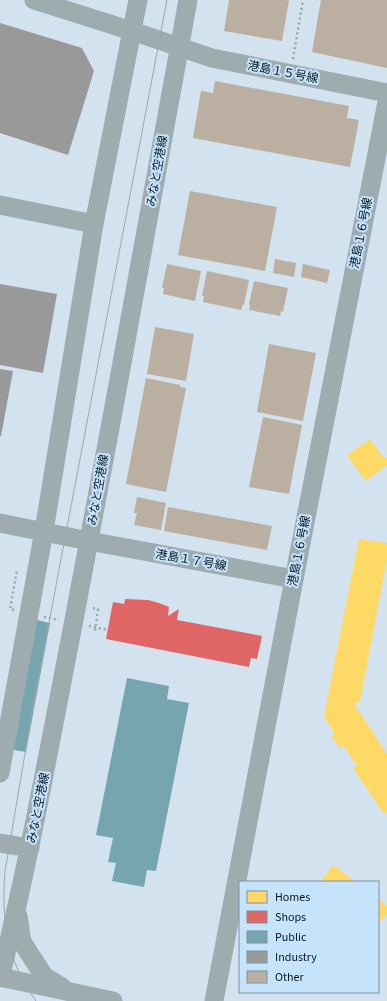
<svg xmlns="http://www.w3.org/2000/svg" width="387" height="1001" viewBox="0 0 387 1001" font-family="'Source Sans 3','Noto Sans JP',sans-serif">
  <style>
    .homes { fill: #ffd966 }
    .shops { fill: #e06666 }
    .public { fill: #76a5af }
    .industry { fill: #999 }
    .building { fill: #baafa0 }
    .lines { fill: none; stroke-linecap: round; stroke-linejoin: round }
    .path { stroke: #9ba6aa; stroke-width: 2.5; stroke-dasharray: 2 3; stroke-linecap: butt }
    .secondary { stroke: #9eabaf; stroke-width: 19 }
    .tram { stroke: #9ca7ad; stroke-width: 1 }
    .labels { text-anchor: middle; stroke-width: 4; stroke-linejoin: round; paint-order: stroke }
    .street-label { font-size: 12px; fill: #0a1722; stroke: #c5e3fb }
  </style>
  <rect width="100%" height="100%" fill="#d2e2ee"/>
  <!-- homes -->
  <g class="homes">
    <path d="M370,439L384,458H387V465L366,481L347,455Z"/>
    <path d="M359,539L387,543V559L360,702L354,703L358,712L359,711L387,754V812L384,814L353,768L357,766L343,745L340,748L331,736L335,734L324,716Z"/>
    <path d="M333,865L356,882H320Z"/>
    <path d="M378,899L387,906V914L378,925Z"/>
  </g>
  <!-- shops -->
  <path class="shops" d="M125,599L148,600L159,603L169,607L168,616L179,609L177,620L262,636L257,659L251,658L249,667L106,639L113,602L124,604Z"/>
  <!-- public -->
  <g class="public">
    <path d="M32,619L50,623L26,752L8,749Z"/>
    <path d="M127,678L169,686L167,699L189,703L156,871L147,870L144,887L112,881L116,863L108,862L113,838L96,835Z"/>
  </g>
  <!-- industry -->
  <g class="industry">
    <path d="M0,23L82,48L94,71L68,155L0,133Z"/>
    <path d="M0,284L57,294L43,373L0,365Z"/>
    <path d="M0,369L13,371L1,436H0Z"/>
  </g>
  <!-- building -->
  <g class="building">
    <path d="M229,0H289L282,41L224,31Z"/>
    <path d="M321,0H387V68L312,52Z"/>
    <path d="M215,81L349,106L347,118L359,120L350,167L193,138L201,91L213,93Z"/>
    <path d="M190,191L277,207L265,271L178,255Z"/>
    <path d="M275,259L296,263L294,277L273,273Z"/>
    <path d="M167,264L201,271L195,301L163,294L164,288H162Z"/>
    <path d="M303,264L330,270L327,283L301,277Z"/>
    <path d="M207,271L249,280L244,305L243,304L241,310L203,302L204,296H202Z"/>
    <path d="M254,281L288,288L283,312L281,311L280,316L249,310L250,305L249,304Z"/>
    <path d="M155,327L194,334L186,381L147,374Z"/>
    <path d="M269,344L316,353L303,421L257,412Z"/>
    <path d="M146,378L180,385V387L186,388L166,492L126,484Z"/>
    <path d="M263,417L302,425L289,494L249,487Z"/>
    <path d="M137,497L166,503L161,530L134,525L137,513H134Z"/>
    <path d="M168,507L272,526L267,550L164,531Z"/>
  </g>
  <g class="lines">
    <!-- path -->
    <g class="path">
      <path d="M293,59L303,0"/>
      <path d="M93,608L98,609L95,631"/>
      <path d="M14,610L10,609L17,570"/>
      <path d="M44,617L59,620"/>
      <path d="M89,626L108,630"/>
    </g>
    <!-- secondary -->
    <g class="secondary">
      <path d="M34,0L132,31L212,58L387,93"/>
      <path d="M0,205L94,224"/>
      <path d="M0,523L89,541L294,579"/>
      <path d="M0,773L44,531L94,224L138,0"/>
      <path d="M0,843L30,848"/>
      <path d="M18,916L22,942L44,976L62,987"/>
      <path d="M0,977L113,1001"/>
      <path d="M0,978C29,861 50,743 73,625C113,417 150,208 188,0"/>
      <path d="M214,1001L294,579L387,102"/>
    </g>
    <!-- tram -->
    <path class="tram" d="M36,1001C7,962 1,918 5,871L33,707L167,0"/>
  </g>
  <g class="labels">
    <!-- street labels -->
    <g class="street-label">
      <text transform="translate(283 72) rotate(11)" y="4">港島１５号線</text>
      <text transform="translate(157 171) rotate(-80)" y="4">みなと空港線</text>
      <text transform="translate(361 233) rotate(-79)" y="4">港島１６号線</text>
      <text transform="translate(98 490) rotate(-80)" y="4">みなと空港線</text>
      <text transform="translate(299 551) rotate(-79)" y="4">港島１６号線</text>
      <text transform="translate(191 560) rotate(10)" y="4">港島１７号線</text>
      <text transform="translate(38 808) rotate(-79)" y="4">みなと空港線</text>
    </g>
  </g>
  <!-- legend -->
  <rect x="239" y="881" width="140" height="112" fill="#c5e3fb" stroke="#7a91a4"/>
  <rect x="247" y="891" width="20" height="12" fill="#ffd966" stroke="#7a91a4"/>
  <text x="275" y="901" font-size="12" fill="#0a1722">Homes</text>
  <rect x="247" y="911" width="20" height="12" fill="#e06666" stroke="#7a91a4"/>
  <text x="275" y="921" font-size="12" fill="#0a1722">Shops</text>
  <rect x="247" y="931" width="20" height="12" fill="#76a5af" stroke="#7a91a4"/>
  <text x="275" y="941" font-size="12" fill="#0a1722">Public</text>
  <rect x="247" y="951" width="20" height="12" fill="#999999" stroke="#7a91a4"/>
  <text x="275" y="961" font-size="12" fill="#0a1722">Industry</text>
  <rect x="247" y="971" width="20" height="12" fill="#baafa0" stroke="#7a91a4"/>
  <text x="275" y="981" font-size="12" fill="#0a1722">Other</text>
</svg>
